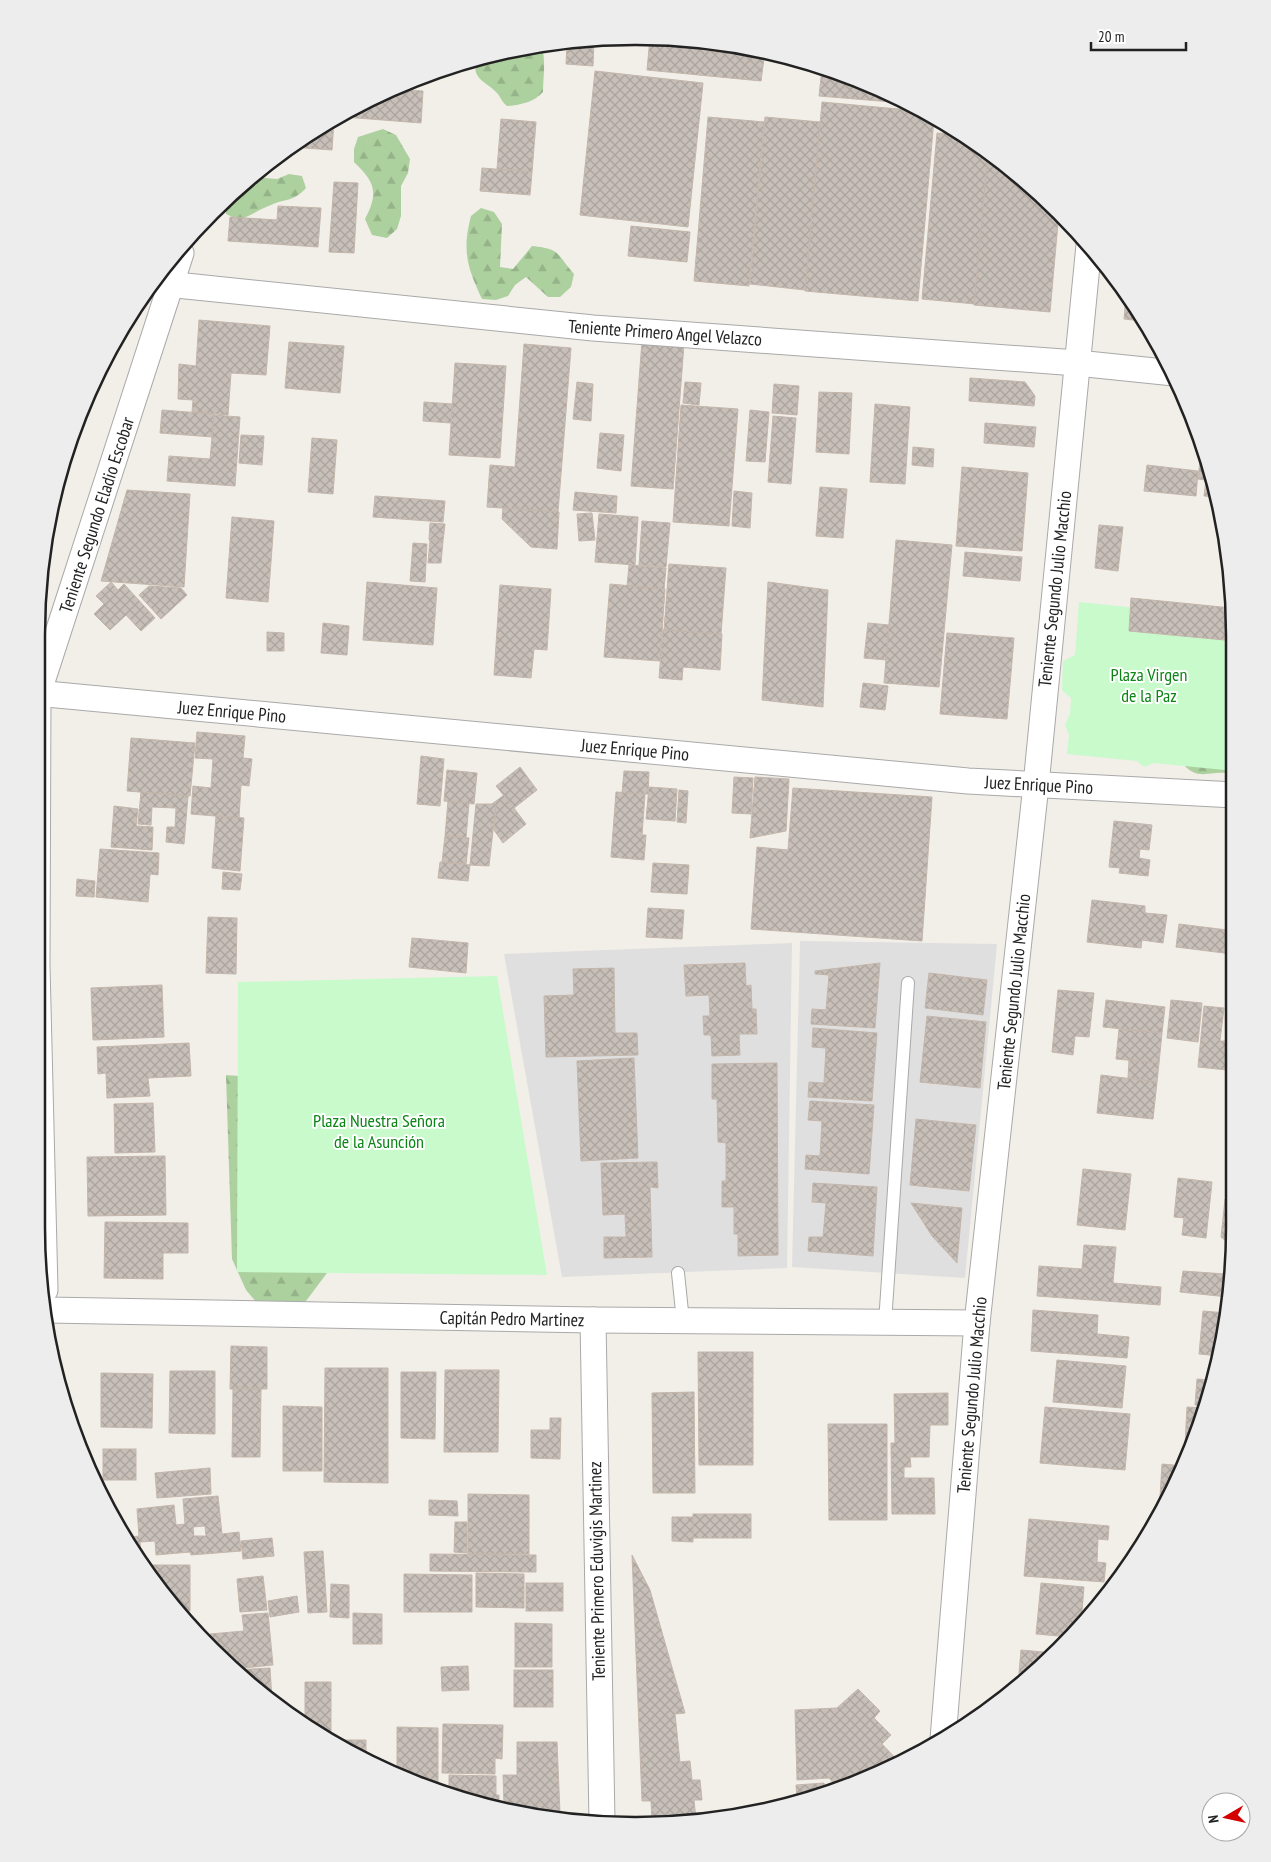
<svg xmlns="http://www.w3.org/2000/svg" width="1271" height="1862" viewBox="0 0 1271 1862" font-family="'PT Sans Narrow',sans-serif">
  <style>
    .residential { fill: #e0dfdf }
    .forest { fill: url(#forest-firs) }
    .park { fill: #c8facc }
    .building { fill: url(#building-cross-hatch); stroke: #c4b6ab; fill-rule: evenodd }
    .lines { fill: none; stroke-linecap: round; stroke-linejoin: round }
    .service-casing { stroke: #a9a9a9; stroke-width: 14 }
    .minor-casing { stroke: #a9a9a9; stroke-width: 27 }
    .service { stroke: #fff; stroke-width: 12 }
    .minor { stroke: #fff; stroke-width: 25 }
    .labels { text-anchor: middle; stroke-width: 4; stroke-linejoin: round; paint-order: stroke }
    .street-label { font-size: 18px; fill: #222; stroke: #fff }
    .park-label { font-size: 18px; fill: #0c8416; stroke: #fff }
    .rim { fill: none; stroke: #222; stroke-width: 2.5 }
  </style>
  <defs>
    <pattern id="forest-firs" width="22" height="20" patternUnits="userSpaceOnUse" patternTransform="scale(1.25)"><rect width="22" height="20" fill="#add19e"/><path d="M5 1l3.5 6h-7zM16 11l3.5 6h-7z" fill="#95b388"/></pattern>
    <pattern id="building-cross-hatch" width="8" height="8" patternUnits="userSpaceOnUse" patternTransform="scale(1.25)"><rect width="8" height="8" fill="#c7bfb8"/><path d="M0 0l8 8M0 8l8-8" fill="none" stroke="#aba49e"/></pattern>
  </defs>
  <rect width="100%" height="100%" fill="#f2efe9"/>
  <!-- residential -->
  <g class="residential">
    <path d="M800,941L997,944L965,1278L792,1267Z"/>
    <path d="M792,943L787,1268L562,1277L504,954Z"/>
  </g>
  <!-- forest -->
  <g class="forest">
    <path d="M537,46L542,49C546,59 543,80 543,92C534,102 521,105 507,106C502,102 501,98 497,93C487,82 470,79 477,60L519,48Z"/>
    <path d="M383,129L396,135L410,159L408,173L401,186V216L397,229L387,238L372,235L365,219C379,193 375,182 354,162V149L358,137Z"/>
    <path d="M289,174L302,176L306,188C293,202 287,198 271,205C260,209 250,216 239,220L226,214V200L254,177L277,179Z"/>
    <path d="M481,208L494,212L502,224L500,267L513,269L532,246C562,249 556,254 574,274L571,287L560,297H548L526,277L515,285L508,296L496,300L482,299C467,267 462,251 471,216Z"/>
    <path d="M1235,757V775C1210,767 1198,786 1179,759Z"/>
    <path d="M226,1075L251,1077L327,1273L303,1305L257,1303L246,1290L232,1259Z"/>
  </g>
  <!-- park -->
  <g class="park">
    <path d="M1079,602L1233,618L1235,771L1154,763L1144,767L1137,761L1067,754L1069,735L1065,725L1070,714L1071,698L1062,690L1063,661L1075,655Z"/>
    <path d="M497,976L547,1275L237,1272L238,982Z"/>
  </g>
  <!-- building -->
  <g class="building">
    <path d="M650,38L754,48L765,51L761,81L647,70Z"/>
    <path d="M594,40L593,66L566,64L567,43Z"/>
    <path d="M822,69L865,82L904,103L819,96Z"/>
    <path d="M595,71L703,83L688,227L580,215Z"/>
    <path d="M392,89L423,91L421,123L344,117V115Z"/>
    <path d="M822,102L920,111L934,119L918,301L805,291Z"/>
    <path d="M708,117L764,122L749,286L694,281Z"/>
    <path d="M765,117L820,122L805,290L750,284Z"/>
    <path d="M501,119L536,122L532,172L497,169Z"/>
    <path d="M334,120L332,150L291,147L303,137Z"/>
    <path d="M937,133L964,135L988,153L975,304L922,299Z"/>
    <path d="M988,153L1059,212L1050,312L974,305Z"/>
    <path d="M482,168L532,172L530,195L480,191Z"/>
    <path d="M334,182L358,183L354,253L329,252Z"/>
    <path d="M278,206L321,208L318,247L228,241L230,217L277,220Z"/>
    <path d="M631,226L690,232L687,262L628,256Z"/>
    <path d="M1126,295L1142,321L1124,319Z"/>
    <path d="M199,320L270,326L266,375L231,373L228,415L192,412L193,400L178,399L179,364L196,366Z"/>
    <path d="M642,341L684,344L673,489L631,486Z"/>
    <path d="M289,342L344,346L340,393L285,388Z"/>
    <path d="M524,344L571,348L558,512L487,507L490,465L515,467Z"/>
    <path d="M455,363L506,366L500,458L449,455Z"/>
    <path d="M970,378L1025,382L1035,396L1034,406L969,401Z"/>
    <path d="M577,382L593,384L591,421L573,419Z"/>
    <path d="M685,382L701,383L699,405L683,403Z"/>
    <path d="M774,384L799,386L797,415L772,413Z"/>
    <path d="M819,392L852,393L849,454L816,452Z"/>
    <path d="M424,402L452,404L451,423L423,421Z"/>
    <path d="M875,404L910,407L905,484L870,482Z"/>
    <path d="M681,405L738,409L729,526L673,522Z"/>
    <path d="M162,410L214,414L212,437L160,433Z"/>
    <path d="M750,410L769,412L765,462L746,461Z"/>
    <path d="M214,415L240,417L235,486L167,481L169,456L210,459Z"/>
    <path d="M773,416L796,418L791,484L768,482Z"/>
    <path d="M985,423L1036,427L1034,447L984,443Z"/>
    <path d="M600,433L624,435L621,471L597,468Z"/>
    <path d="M241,435L264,436L262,465L239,463Z"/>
    <path d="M312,438L337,440L333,494L308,492Z"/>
    <path d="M913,447L934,449L933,467L912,465Z"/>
    <path d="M1201,452L1216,497L1204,496L1206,480L1198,479Z"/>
    <path d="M1147,465L1198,471L1196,496L1144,491Z"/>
    <path d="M962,467L1028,473L1022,551L956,546Z"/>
    <path d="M820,487L847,489L843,538L816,536Z"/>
    <path d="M127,490L190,494L184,587L101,581Z"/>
    <path d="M734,491L752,493L750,528L732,526Z"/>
    <path d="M575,492L617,496L616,513L573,510Z"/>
    <path d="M375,496L445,501L443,522L373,517Z"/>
    <path d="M503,508L559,512L557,549L531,547L502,519Z"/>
    <path d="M592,513L595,540L579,541L577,514Z"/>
    <path d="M599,514L638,517L635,565L595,562Z"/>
    <path d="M232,517L274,521L268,602L226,598Z"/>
    <path d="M642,521L670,523L666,567L639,565Z"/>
    <path d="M430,523L445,524L443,541L429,540Z"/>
    <path d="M1099,525L1123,527L1118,571L1095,568Z"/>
    <path d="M430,540L443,541L441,563H428Z"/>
    <path d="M896,540L952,545L939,687L884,683Z"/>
    <path d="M413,543L427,544L425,582L410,581Z"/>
    <path d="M965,552L1022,557L1020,581L963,576Z"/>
    <path d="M669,564L726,568L721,634L664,630Z"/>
    <path d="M629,565L666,568L664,589L627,586Z"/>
    <path d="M111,582L118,590L124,584L155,618L141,631L126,615L110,630L94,614L104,604L96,596Z"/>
    <path d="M367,582L437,588L433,645L363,640Z"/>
    <path d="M768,582L828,590L823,707L762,700Z"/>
    <path d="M610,584L665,589L660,661L604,657Z"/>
    <path d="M500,585L551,589L547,650L534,649L531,678L494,675Z"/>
    <path d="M149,586L181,588L187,595L161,619L139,595Z"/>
    <path d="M1131,598L1232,608L1235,641L1129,631Z"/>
    <path d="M323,623L349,626L347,655L321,653Z"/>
    <path d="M868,623L889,625L886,660L864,658Z"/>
    <path d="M663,630L722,634L720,670L683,667L682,680L659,678Z"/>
    <path d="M267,632L284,633V651H267Z"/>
    <path d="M947,633L1014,638L1007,719L940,714Z"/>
    <path d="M863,683L888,686L885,710L860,707Z"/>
    <path d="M197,732L245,736L243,758L252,759L249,786L241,785L239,818L191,814L193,786L211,788L213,759L195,758Z"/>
    <path d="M131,738L195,743L190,796L127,791Z"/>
    <path d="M421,756L444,759L440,806L417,804Z"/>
    <path d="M520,767L537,790L514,808L496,786Z"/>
    <path d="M447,770L477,773L474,804L444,801Z"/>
    <path d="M624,771L649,772L648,794L622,793Z"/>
    <path d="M734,777L753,778L751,814L732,813Z"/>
    <path d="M755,777L789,779L786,831L750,838Z"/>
    <path d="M649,787L677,789L675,821L646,819Z"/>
    <path d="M793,788L932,797L922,941L751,929L757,847L788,850Z"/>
    <path d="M679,790L688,791L686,823L677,822Z"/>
    <path d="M141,792L188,796L184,844L166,842L167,827H175L176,808L152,807L151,825L138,824Z"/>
    <path d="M616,792L645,794L642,835H646L644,860L611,857Z"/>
    <path d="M504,795L526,824L503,843L494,830L496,804H492Z"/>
    <path d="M448,801L469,803L466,838L445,836Z"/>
    <path d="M476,804H496L489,866L470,865Z"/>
    <path d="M114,806L138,809L136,826L153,827L152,850L111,847Z"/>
    <path d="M216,816L244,818L240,871L212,868Z"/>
    <path d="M1114,821L1152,825L1149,850L1140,849L1139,858L1150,860L1148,876L1119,873L1120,868L1109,867Z"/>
    <path d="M445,836L469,838L466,864L442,862Z"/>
    <path d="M100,849L159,853L158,875L150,874L148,902L96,897Z"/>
    <path d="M440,862L470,865L468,881L438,878Z"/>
    <path d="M653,863L689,865L687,894L651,892Z"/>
    <path d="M223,872L242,874L240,890L222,889Z"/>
    <path d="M77,879L95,881L94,897L76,896Z"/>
    <path d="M1092,900L1145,906V913L1167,915L1163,943L1142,940L1141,948L1087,942Z"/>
    <path d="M648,908L684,910L682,939L646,937Z"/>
    <path d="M208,917L237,918L236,974L206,973Z"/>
    <path d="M1179,924L1235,931L1232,954L1176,947Z"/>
    <path d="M412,938L468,943L466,973L409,967Z"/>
    <path d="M745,963L746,986L751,985L752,1009H756L757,1034H739L740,1055L712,1056L711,1035H704L703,1016H710L709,995L686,996L684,965Z"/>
    <path d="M880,963L875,1028L811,1024L812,1009L826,1010L829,975L815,974V971Z"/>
    <path d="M614,968L615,1033H637L638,1055L546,1057L544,996L574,995L573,969Z"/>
    <path d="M929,973L987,980L983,1015L925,1008Z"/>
    <path d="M162,985L164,1037L93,1040L91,988Z"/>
    <path d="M1232,987H1235V1009H1230Z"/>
    <path d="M1058,990L1094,993L1089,1037L1075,1036L1073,1055L1052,1052Z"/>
    <path d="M1106,1000L1165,1007L1162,1033L1103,1027Z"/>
    <path d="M1171,1000L1202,1003L1198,1042L1167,1038Z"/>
    <path d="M1204,1006L1224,1008L1220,1041H1230L1227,1070L1198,1067Z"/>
    <path d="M927,1016L986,1022L980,1088L920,1082Z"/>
    <path d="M813,1028L877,1033L872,1101L808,1097L809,1082L824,1083L826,1048L812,1047Z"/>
    <path d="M1119,1029L1162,1033L1159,1063L1116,1059Z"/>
    <path d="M189,1043L191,1076L148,1078L150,1096L107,1098L106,1073L98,1074L97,1047Z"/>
    <path d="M634,1058L638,1158L581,1161L577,1061Z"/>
    <path d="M1129,1060L1159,1063L1157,1082L1128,1078Z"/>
    <path d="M777,1063L778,1255L738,1256V1234H734V1207H722V1181H726V1143L718,1142L717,1099H712V1064Z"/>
    <path d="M1101,1075L1157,1082L1153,1119L1097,1113Z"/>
    <path d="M810,1101L874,1105L869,1174L805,1169L806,1155L820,1156L822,1121L808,1120Z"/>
    <path d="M153,1103L155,1152L115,1153L114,1104Z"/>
    <path d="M916,1119L976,1125L969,1191L910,1185Z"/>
    <path d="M165,1156L166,1215L88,1216L87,1157Z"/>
    <path d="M657,1162L658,1188L650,1187L652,1257L604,1258V1237H626L625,1214L603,1215L601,1163Z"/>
    <path d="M1083,1169L1131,1174L1125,1230L1077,1225Z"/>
    <path d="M1178,1178L1212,1182L1206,1238L1182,1235L1184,1218L1174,1217Z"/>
    <path d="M813,1183L877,1187L873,1256L808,1251L809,1237H823L826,1203L812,1202Z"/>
    <path d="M1225,1199L1235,1200L1234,1238L1221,1237Z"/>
    <path d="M911,1203L962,1208L957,1263L932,1236Z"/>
    <path d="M105,1222L188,1223V1253H163V1279L104,1278Z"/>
    <path d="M1221,1237L1234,1238L1228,1297L1180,1292L1183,1271L1225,1274L1226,1241Z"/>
    <path d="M1084,1245L1116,1247L1113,1283L1161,1287L1160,1305L1037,1296L1039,1266L1082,1269Z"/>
    <path d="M1033,1310L1098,1315L1097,1334L1129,1337L1127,1358L1031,1351Z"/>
    <path d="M1203,1311L1226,1313L1220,1356L1199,1354Z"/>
    <path d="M231,1346L267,1347V1389H230Z"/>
    <path d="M698,1352H753V1465H699Z"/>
    <path d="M1057,1360L1126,1366L1122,1408L1053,1402Z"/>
    <path d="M325,1368H388V1483L324,1482Z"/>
    <path d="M445,1370H499L498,1452H444Z"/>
    <path d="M170,1371H215V1434L169,1433Z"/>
    <path d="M401,1372H436L435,1439L401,1438Z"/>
    <path d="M101,1373L153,1374L152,1428L101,1427Z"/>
    <path d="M1197,1379L1212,1380L1204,1406L1195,1405Z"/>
    <path d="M233,1389H261L260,1457H232Z"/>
    <path d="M694,1392L695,1493H653L652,1393Z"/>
    <path d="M948,1393V1425H930L929,1457H910L911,1467H904V1478H934L935,1514H892L891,1443H895L894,1394Z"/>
    <path d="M283,1406L322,1407V1471H283Z"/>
    <path d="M1045,1407L1130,1414L1125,1470L1040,1463Z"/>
    <path d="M1187,1407L1204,1408L1185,1463H1184Z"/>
    <path d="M550,1418H561L560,1459L531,1458V1430H550Z"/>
    <path d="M828,1424H887V1520H829Z"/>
    <rect x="103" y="1449" width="33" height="31"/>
    <path d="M1162,1464L1184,1466L1167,1497H1160Z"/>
    <path d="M210,1468L211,1494L157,1498L155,1473Z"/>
    <path d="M468,1494L529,1495V1554H468Z"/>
    <path d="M218,1496L222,1534L239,1532L241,1551L191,1555L190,1552L156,1555L155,1541L140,1542L141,1555H135L126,1538L139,1536L137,1509L174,1505L176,1525L185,1524L183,1499ZM205,1526L206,1536H194L193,1527Z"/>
    <path d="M429,1500L457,1501L458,1516L429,1515Z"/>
    <rect x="693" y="1514" width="58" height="24"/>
    <path d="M672,1517H693V1542L672,1541Z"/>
    <path d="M1029,1519L1109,1526L1108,1540L1098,1539L1097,1562L1106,1563L1104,1582L1024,1576Z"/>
    <path d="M455,1522H467V1553L454,1552Z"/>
    <path d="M272,1538L274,1556L243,1559L241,1541Z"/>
    <path d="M323,1551L327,1612L308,1613L304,1552Z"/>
    <path d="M430,1554L536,1555V1572L430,1571Z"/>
    <path d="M632,1555L650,1590L685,1713L675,1714L680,1762L690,1761L692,1780H700L702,1800H694L696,1819L652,1820L651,1801H642Z"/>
    <path d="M142,1565H190V1611H183Z"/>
    <path d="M476,1573L524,1574V1608L476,1607Z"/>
    <path d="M404,1574L472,1575V1612H404Z"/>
    <path d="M263,1576L267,1610L240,1612L237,1579Z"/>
    <rect x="526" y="1583" width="37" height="28"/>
    <path d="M1041,1583L1084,1587L1081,1624L1070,1637L1036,1634Z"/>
    <path d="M331,1584L349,1585V1618L330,1617Z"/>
    <path d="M297,1596L299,1612L270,1617L268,1601Z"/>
    <path d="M268,1613L273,1665L233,1669L211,1644L210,1634L244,1631L242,1615Z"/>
    <path d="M353,1613L382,1614V1644H353Z"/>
    <path d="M515,1623L552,1624V1667H515Z"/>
    <path d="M1021,1650L1055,1653L1018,1684Z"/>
    <path d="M468,1666L469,1690L442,1691L441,1667Z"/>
    <path d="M270,1668L272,1700L235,1670Z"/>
    <rect x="514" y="1670" width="39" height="37"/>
    <path d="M305,1682H331V1735L322,1736L305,1723Z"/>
    <path d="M858,1689L880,1711L874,1718L891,1735L882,1744L901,1764L836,1786L829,1778L797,1780L795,1710L837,1708Z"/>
    <path d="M443,1724L503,1725L502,1759L495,1758V1774L442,1773Z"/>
    <path d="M397,1727L438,1728V1789L397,1776Z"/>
    <path d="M332,1740H366V1761L336,1745Z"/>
    <path d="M517,1742H557L560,1813L532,1814L504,1806L503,1775H517Z"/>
    <path d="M449,1775L496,1776V1795H499V1805L449,1792Z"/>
    <path d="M824,1783L825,1790L797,1799L796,1785Z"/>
  </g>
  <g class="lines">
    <!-- service casing -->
    <g class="service-casing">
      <g id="service">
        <path d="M678,1273L683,1321"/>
        <path d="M885,1323L908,983"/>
      </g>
    </g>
    <!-- minor casing -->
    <g class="minor-casing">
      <g id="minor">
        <path d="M157,283L593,328L1077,363L1174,373"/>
        <path d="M36,693L968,781L1235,795"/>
        <path d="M45,1290L37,965L38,694L181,253"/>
        <path d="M47,1310L593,1320L977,1323"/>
        <path d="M593,1320L602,1822"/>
        <path d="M943,1739L977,1323L1036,785L1089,245"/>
      </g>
    </g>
    <!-- service -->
    <use href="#service" class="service"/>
    <!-- minor -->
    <use href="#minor" class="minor"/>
  </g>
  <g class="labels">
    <!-- street labels -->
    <g class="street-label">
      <text transform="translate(665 333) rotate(4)" y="6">Teniente Primero Angel Velazco</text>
      <text transform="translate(97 515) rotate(-72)" y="6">Teniente Segundo Eladio Escobar</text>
      <text transform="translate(1055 589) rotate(-84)" y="6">Teniente Segundo Julio Macchio</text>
      <text transform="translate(232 712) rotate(5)" y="6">Juez Enrique Pino</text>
      <text transform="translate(635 750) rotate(5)" y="6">Juez Enrique Pino</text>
      <text transform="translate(1039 785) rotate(3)" y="6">Juez Enrique Pino</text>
      <text transform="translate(1014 992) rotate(-84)" y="6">Teniente Segundo Julio Macchio</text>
      <text transform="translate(512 1319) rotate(1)" y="6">Capitán Pedro Martinez</text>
      <text transform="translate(972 1395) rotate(-85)" y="6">Teniente Segundo Julio Macchio</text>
      <text transform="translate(597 1571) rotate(-91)" y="6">Teniente Primero Eduvigis Martinez</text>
    </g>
    <!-- park labels -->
    <g class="park-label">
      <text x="1149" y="681">Plaza Virgen<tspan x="1149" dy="21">de la Paz</tspan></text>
      <text x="379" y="1127">Plaza Nuestra Señora<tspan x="379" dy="21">de la Asunción</tspan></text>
    </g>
  </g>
  <!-- crop -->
  <path d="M0 0H1271V1862H0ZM635 45H636A590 590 0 0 1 1226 635V1227A590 590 0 0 1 636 1817H635A590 590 0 0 1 45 1227V635A590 590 0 0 1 635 45Z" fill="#ededed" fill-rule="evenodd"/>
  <path class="rim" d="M635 45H636A590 590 0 0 1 1226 635V1227A590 590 0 0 1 636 1817H635A590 590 0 0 1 45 1227V635A590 590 0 0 1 635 45Z"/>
  <!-- north arrow -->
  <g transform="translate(1226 1817) rotate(261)"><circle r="24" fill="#ffffff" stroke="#a7a7a7"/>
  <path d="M0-4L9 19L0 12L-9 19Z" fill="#d40000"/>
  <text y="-8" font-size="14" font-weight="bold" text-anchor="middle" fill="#222222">N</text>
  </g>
  <!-- scale -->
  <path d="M1091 42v8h95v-8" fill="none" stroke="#222222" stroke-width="2.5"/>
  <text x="1098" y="42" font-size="15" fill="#222222" stroke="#ffffff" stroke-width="4" paint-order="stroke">20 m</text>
</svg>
